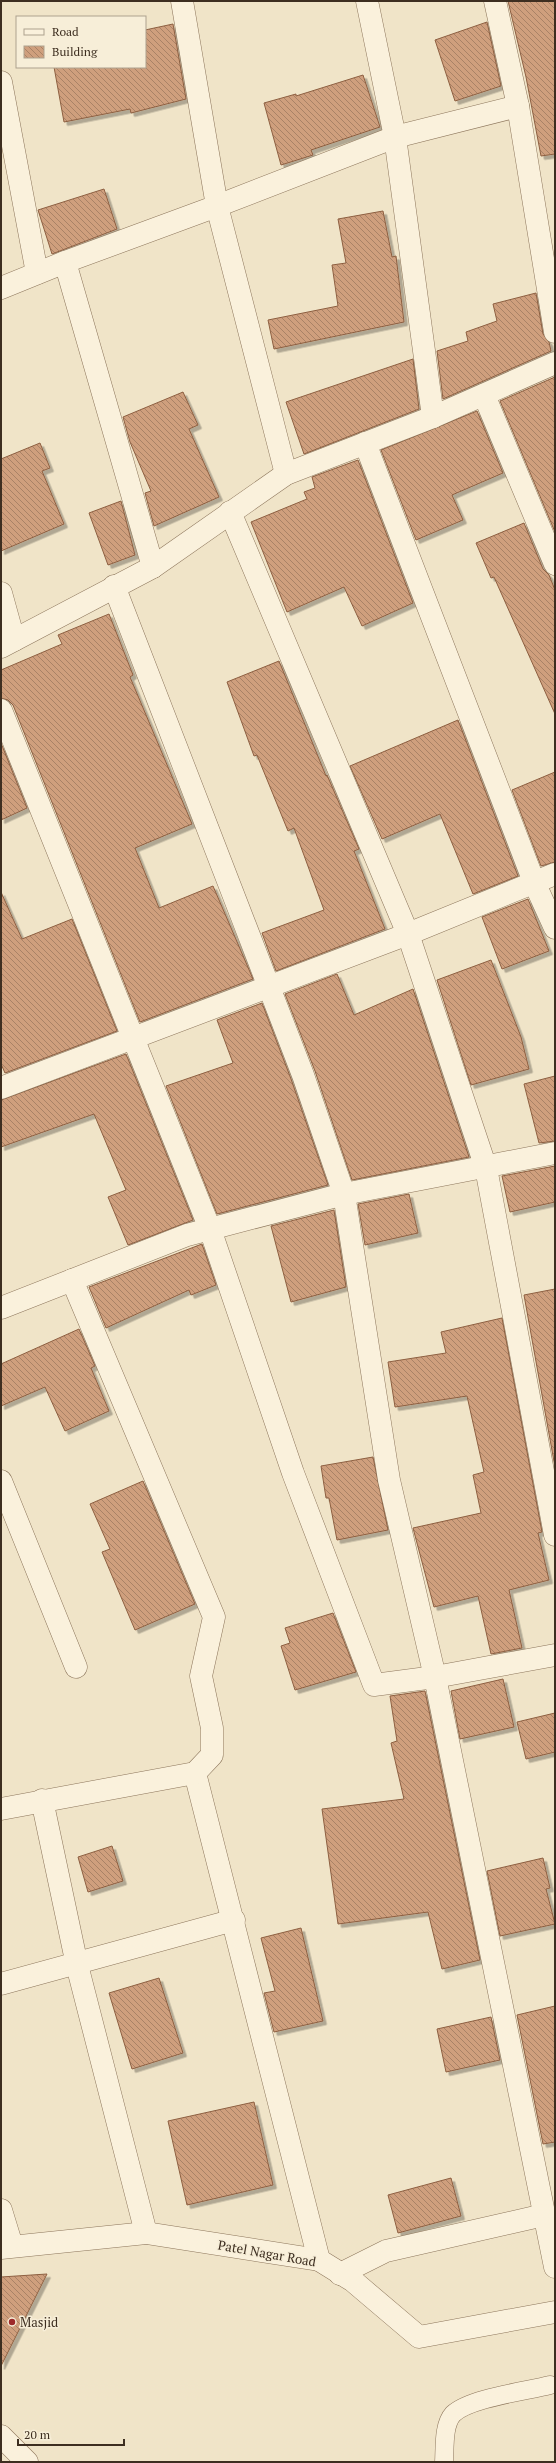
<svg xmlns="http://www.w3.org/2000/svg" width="556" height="2463" viewBox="0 0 556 2463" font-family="'PT Serif',serif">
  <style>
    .building { fill: url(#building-back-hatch); stroke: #8d5f41; filter: url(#shadow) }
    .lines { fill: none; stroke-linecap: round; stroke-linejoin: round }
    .service-casing { stroke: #8d765c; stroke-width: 19 }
    .minor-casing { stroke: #8d765c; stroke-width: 23 }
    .service { stroke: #faf1dc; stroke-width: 18 }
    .minor { stroke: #faf1dc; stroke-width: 22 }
    .poi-dot { fill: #9e2a2b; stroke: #f7eed8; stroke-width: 1.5 }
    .labels { text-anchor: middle; stroke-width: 3; stroke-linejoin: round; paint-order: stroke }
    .street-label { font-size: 13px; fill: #3d2e20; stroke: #f7eed8 }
    .poi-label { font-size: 13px; fill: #3d2e20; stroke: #f7eed8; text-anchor: start }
  </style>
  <defs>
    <pattern id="building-back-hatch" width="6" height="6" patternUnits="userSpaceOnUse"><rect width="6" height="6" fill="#cf9f7d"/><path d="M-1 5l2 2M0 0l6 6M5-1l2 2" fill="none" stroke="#a98266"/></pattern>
    <filter id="shadow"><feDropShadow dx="3.5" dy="3.5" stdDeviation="0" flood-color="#0004"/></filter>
  </defs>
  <rect width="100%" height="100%" fill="#f0e4c8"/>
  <!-- building -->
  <g class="building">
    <path d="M508,1H555V154L541,156L526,77Z"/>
    <path d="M487,22L501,86L455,101L435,40Z"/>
    <path d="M173,24L186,99L131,113L130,109L64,122L54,67H145V30Z"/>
    <path d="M363,75L380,127L311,150L313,155L281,165L264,103L296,94V96Z"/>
    <path d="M104,189L117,229L52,254L38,210Z"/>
    <path d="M383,211L392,257L396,256L404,322L274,349L268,320L338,306L332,265L346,263L338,219Z"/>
    <path d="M536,293L543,334L549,342L551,351L443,399L437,351L468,341L466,332L497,321L493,304Z"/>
    <path d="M413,359L419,409L304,454L286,402Z"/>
    <path d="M555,377V532L500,401Z"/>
    <path d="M183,392L198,425L189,429L219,497L154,526L145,493L151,491L130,442L123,417Z"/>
    <path d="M477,411L503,473L452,495L463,520L416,540L381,450Z"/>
    <path d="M40,443L50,468L42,471L64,524L1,551V459Z"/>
    <path d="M358,460L413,603L362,626L344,587L287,612L251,522L307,499L304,492L315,488L312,477Z"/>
    <path d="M121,501L135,555L108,565L89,513Z"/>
    <path d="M524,523L543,569L549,575L555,590V714L494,577L491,578L476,543Z"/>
    <path d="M109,614L133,675L130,677L192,824L135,848L159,908L213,886L253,979L140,1022L13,705L8,700L1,698V670L62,644L58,635Z"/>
    <path d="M279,661L326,776L327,775L359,849L354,851L385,929L276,971L262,933L324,910L294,828L288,831L257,755L254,756L227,682Z"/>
    <path d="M458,720L518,876L473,894L440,814L382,839L350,766Z"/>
    <path d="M1,743L27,808L1,820Z"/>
    <path d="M555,772V862L541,866L512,790Z"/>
    <path d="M1,892L22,939L72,919L117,1031L5,1073L1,1064Z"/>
    <path d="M528,899L549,951L502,969L482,917Z"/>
    <path d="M491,960L521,1037L529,1069L471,1085L437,980Z"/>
    <path d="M337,974L354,1015L413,989L469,1157L352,1180L315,1071L285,994Z"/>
    <path d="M262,1003L291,1079L328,1185L217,1214L166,1086L233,1063L217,1020Z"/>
    <path d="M126,1054L193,1220L128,1245L108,1197L126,1190L94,1114L1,1147V1100Z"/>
    <path d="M555,1076V1141L539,1143L524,1084Z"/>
    <path d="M555,1166V1202L510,1212L502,1176Z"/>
    <path d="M409,1194L418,1233L365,1245L358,1204Z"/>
    <path d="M334,1210L346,1287L291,1302L271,1226Z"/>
    <path d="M202,1244L216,1285L191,1295L189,1290L106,1328L89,1287Z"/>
    <path d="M555,1289V1467L524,1295Z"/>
    <path d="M502,1318L542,1532L538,1533L549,1580L509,1590L522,1648L491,1654L478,1596L434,1607L413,1528L481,1513L473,1475L484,1472L467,1396L395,1407L388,1362L446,1353L441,1332Z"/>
    <path d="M79,1329L95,1366L91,1368L109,1411L65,1431L45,1387L1,1406V1364Z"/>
    <path d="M373,1457L388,1530L337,1540L329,1498H326L321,1466Z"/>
    <path d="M143,1481L195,1604L135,1630L102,1552L110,1549L90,1504Z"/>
    <path d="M333,1613L356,1672L295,1690L281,1646L290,1643L285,1628Z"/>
    <path d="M503,1679L514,1727L460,1739L451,1691Z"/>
    <path d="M425,1691L480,1960L442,1969L428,1912L338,1924L322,1809L404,1799L391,1743L397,1741L390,1696Z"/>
    <path d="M555,1713V1752L526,1759L517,1722Z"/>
    <path d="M112,1846L123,1881L88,1892L78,1857Z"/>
    <path d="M543,1858L550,1888L546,1889L555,1924L500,1936L487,1871Z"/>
    <path d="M301,1928L323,2021L274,2032L264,1993L275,1991L261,1938Z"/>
    <path d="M159,1978L183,2053L132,2069L109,1993Z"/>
    <path d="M555,2006V2142L543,2144L517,2015Z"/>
    <path d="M491,2017L500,2060L446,2072L437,2029Z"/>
    <path d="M254,2102L273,2185L187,2205L168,2121Z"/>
    <path d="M451,2178L461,2216L398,2233L388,2195Z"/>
    <path d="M47,2274L1,2366V2277Z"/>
  </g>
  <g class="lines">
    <!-- service casing -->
    <g class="service-casing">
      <path id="service" d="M444,2462C445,2448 443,2425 453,2414C470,2398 527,2391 550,2385"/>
    </g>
    <!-- minor casing -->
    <g class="minor-casing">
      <g id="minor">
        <path d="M182,1L217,206L286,474"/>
        <path d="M367,1L395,137L433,417"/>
        <path d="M495,1L518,106L555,332"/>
        <path d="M1,82L37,273"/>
        <path d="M65,262L153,567"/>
        <path d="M1,288L65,262L217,206L395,137L518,106"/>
        <path d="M484,395L555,564"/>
        <path d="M365,443L534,882L555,928"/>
        <path d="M230,512L408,934L486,1168L555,1535"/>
        <path d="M114,586L303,1075L344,1194L389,1480L435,1677L555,2267"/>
        <path d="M1,593L14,640"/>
        <path d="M1,647L153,567L286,474L433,417L555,363"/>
        <path d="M1,710L210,1229L293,1473L374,1685L435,1677L555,1655"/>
        <path d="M1,1088L408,934L555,874"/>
        <path d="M1,1308L187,1235L344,1194L555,1153"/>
        <path d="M1,1481L76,1667"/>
        <path d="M195,1773L319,2260"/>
        <path d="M42,1800L77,1965L146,2233"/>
        <path d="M1,1809L195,1773L212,1755V1728L201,1676L214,1617L72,1280"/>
        <path d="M1,1984L234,1920"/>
        <path d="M1,2210L12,2246"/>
        <path d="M1,2248L146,2233L319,2260L353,2281L419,2337L555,2312"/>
        <path d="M340,2274L386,2251L544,2215"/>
        <path d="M1,2436L27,2462"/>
      </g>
    </g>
    <!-- service -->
    <use href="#service" class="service"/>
    <!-- minor -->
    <use href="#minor" class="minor"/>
  </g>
  <!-- markers -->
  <circle class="poi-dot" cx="12" cy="2322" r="4"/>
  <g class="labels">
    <!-- street labels -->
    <g class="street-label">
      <text transform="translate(267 2253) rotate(10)" y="5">Patel Nagar Road</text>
    </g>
    <!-- poi labels -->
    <g class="poi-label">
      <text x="20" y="2327">Masjid</text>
    </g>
  </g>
  <!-- border -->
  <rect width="556" height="2463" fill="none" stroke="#3d2e20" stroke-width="4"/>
  <!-- legend -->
  <rect x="16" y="16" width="130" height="52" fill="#f7eed8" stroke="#ada18e"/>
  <rect x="24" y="29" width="20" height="6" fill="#faf1dc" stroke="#ada18e"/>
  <text x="52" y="36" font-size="12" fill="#3d2e20">Road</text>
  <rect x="24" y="46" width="20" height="12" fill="url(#building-back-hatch)" stroke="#ada18e"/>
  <text x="52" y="56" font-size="12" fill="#3d2e20">Building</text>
  <!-- scale -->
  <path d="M18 2439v6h106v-6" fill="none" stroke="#3d2e20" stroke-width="2"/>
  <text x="24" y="2439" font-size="12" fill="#3d2e20" stroke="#f7eed8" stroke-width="3" paint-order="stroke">20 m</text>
</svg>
